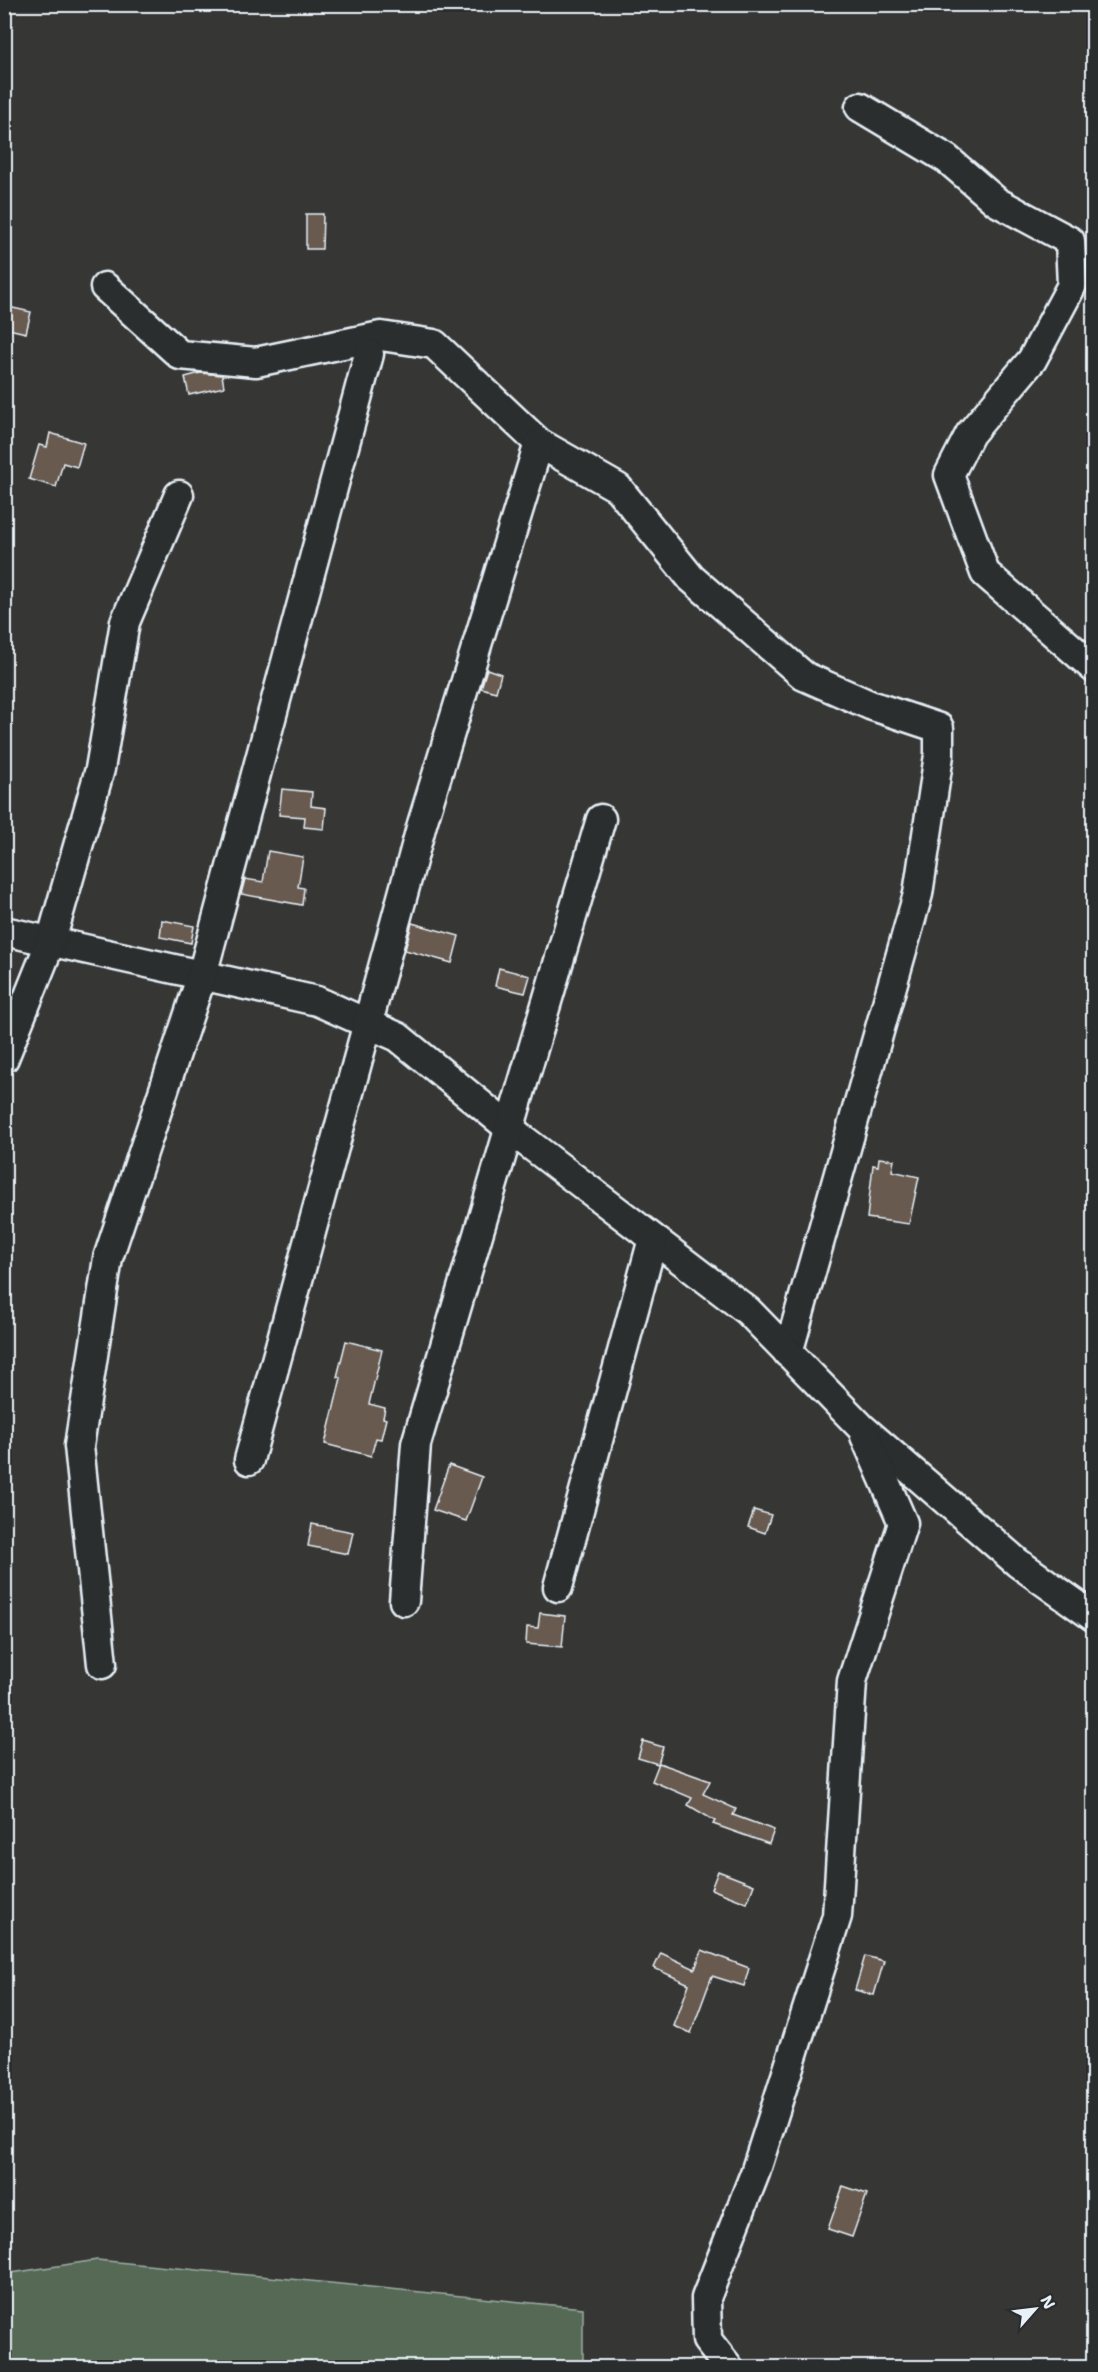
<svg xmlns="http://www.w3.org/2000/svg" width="1098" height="2372" viewBox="0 0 1098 2372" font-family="'Shantell Sans',sans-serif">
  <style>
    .green { fill: #546955; stroke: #9eada6; stroke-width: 1.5 }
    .building { fill: #685a50; stroke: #e8f1f8; stroke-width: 1.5 }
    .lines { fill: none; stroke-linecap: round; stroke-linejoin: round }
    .minor-casing { stroke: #e8f1f8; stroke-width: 33 }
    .minor { stroke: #2a2d2e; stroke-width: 28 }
  </style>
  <rect width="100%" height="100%" fill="#363635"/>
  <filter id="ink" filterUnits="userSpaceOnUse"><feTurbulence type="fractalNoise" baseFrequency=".0167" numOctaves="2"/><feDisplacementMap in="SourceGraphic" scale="12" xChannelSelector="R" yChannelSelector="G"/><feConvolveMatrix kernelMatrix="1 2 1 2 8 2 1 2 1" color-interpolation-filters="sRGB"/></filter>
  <g filter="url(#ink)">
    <!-- green -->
    <path class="green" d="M97,2260L583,2308V2367H5V2274Z"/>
    <!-- building -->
    <g class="building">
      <path d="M306,214H323L322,249H306Z"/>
      <path d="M4,306L31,312L26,333L4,328Z"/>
      <path d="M200,373L222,375L224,387L189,395L185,377Z"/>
      <path d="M50,433L84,443L77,467L63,463L56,487L29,479L39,445L47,447Z"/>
      <path d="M487,669L501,674L496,692L481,688Z"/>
      <path d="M282,789L312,792L311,806L326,808L324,829L304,827L305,817L279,815Z"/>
      <path d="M268,851L303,857L298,887L304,888L302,905L241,894L245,879L263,882Z"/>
      <path d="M162,920L194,926L191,943L160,937Z"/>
      <path d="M412,923L459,936L452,963L405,950Z"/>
      <path d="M499,968L530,976L525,993L495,986Z"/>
      <path d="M879,1158L894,1160L892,1171L919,1177L909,1224L867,1218L873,1165L878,1166Z"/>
      <path d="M346,1341L382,1350L369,1404L385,1408L383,1418L386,1419L381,1439L376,1438L371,1456L325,1444L341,1378L337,1377Z"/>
      <path d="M449,1465L482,1477L466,1521L433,1510Z"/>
      <path d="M754,1510L771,1515L765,1533L748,1527Z"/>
      <path d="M312,1524L353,1532L348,1554L308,1546Z"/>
      <path d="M540,1613L565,1616L562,1647L526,1644L527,1627L538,1628Z"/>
      <path d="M643,1741L663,1747L658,1764L638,1758Z"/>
      <path d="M659,1763L710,1781L703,1794L736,1809L733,1815L774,1830L769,1844L713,1824L715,1821L688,1805L692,1798L652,1781Z"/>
      <path d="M718,1871L754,1885L747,1903L711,1889Z"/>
      <path d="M702,1950L749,1968L744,1986L712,1976L691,2033L674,2026L689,1984L654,1968L661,1953L695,1969Z"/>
      <path d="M865,1956L884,1961L874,1995L855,1990Z"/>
      <path d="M843,2186L867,2194L852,2237L828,2229Z"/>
    </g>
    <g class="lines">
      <!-- minor casing -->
      <g class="minor-casing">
        <g id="minor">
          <path d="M860,107L947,159L997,202L1070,241L1072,285L1032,360L970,434L949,475L985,573L1094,668"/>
          <path d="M105,287L180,355L256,362L381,336L434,344L539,443L618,488L691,578L804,676L870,705L939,728V755L918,894L788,1353"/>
          <path d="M4,931L317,1001L398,1037L524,1140L748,1311L862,1428L1018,1563L1094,1617"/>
          <path d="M4,1058L51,941L100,769L125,622L179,495"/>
          <path d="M249,1460L422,824L539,443"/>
          <path d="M558,1587L653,1239"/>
          <path d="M404,1601L416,1444L601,819"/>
          <path d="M102,1664L79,1446L108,1258L202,975L369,354"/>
          <path d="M729,2368L707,2340L706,2298L755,2173L837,1916L852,1681L903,1523L865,1436"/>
        </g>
      </g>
      <!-- minor -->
      <use href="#minor" class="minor"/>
    </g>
  </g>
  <!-- margin -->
  <rect width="1098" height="2372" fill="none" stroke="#2a2d2e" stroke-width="24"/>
  <rect x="12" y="12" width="1074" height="2348" fill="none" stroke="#e8f1f8" stroke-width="2" filter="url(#ink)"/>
  <!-- north arrow -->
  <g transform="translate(1035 2309) rotate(62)" stroke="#2a2d2e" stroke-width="4.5" paint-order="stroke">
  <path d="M0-4.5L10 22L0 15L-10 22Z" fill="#e8f1f8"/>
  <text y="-9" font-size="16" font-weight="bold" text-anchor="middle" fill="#e8f1f8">N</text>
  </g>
</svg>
